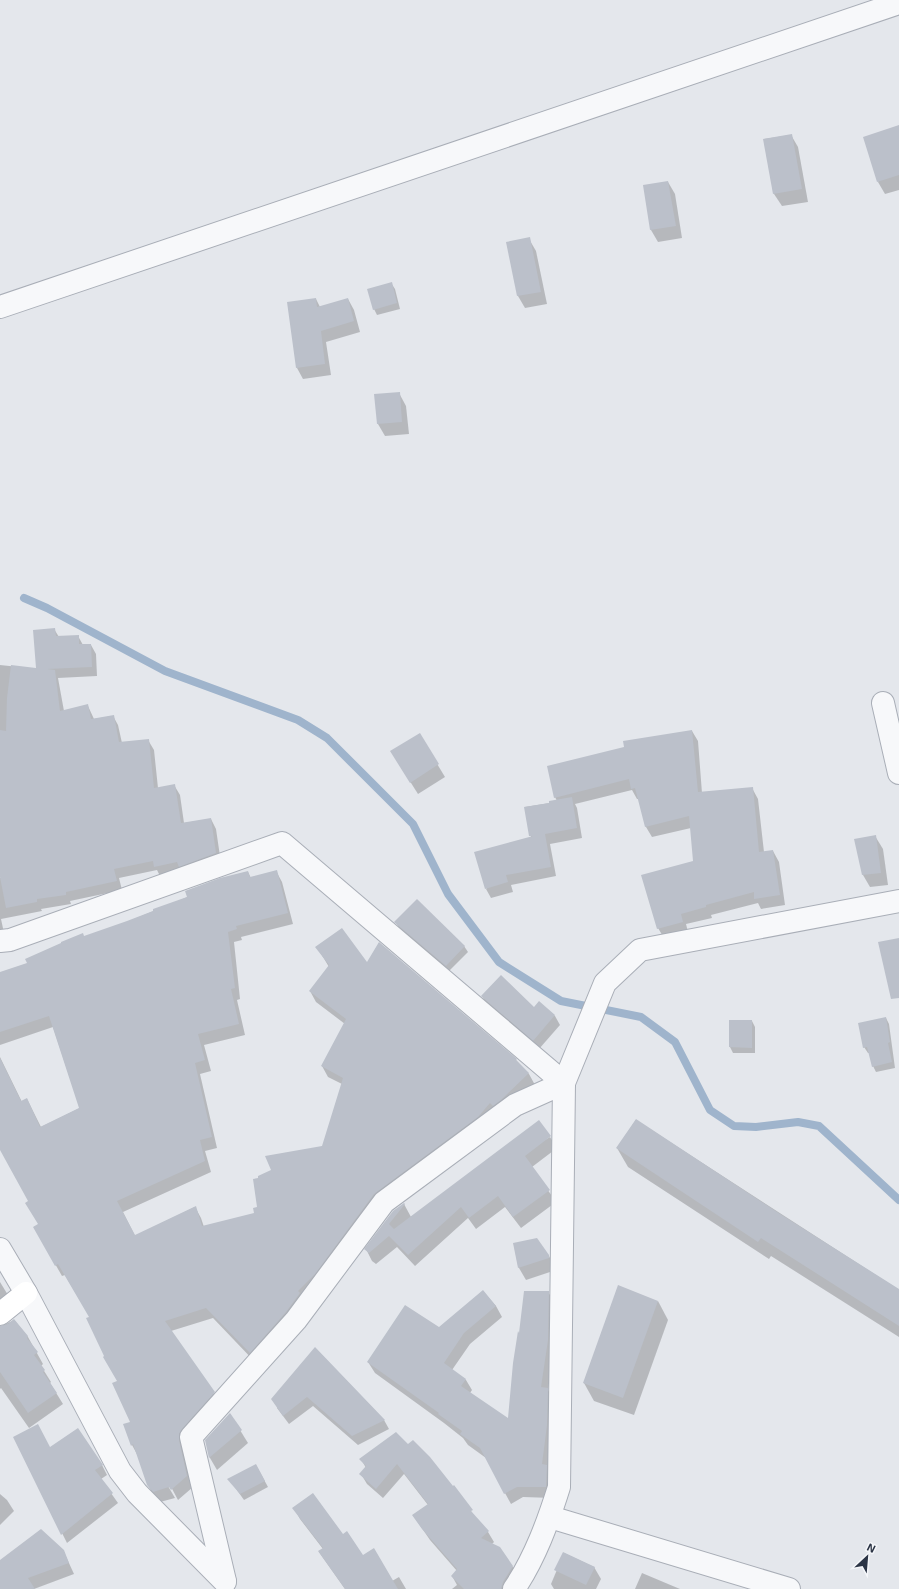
<svg xmlns="http://www.w3.org/2000/svg" width="899" height="1589" viewBox="0 0 899 1589" font-family="'Exo 2',sans-serif">
  <style>
    .shadow { fill: #0003 }
    .lines { fill: none; stroke-linecap: round; stroke-linejoin: round }
    .stream { stroke: #9fb4cc; stroke-width: 8 }
    .building { fill: #bbc0ca }
    .street-casing { stroke: #a9aeb7; stroke-width: 24 }
    .secondary-casing { stroke: #a9aeb7; stroke-width: 24 }
    .street { stroke: #f7f8fa; stroke-width: 22 }
    .secondary { stroke: #fff; stroke-width: 22 }
  </style>
  <rect width="100%" height="100%" fill="#e4e7ec"/>
  <!-- shadow -->
  <g class="shadow">
    <path d="M899,126V190L885,194L878,182Z"/>
    <path d="M791,135L798,147L808,202L782,206L774,194L764,139Z"/>
    <path d="M668,182L675,194L682,238L658,242L651,230L644,186Z"/>
    <path d="M529,239L536,251L547,304L525,308L518,296L507,243Z"/>
    <path d="M391,283L395,289L400,309L377,315L374,309Z"/>
    <path d="M316,299L320,307L348,299L354,310L360,332L326,342L331,375L303,379L297,368Z"/>
    <path d="M399,393L406,406L409,434L385,436L378,424L375,395Z"/>
    <path d="M54,629L59,637L78,636L83,645H91L96,654L97,676L58,678L64,711L88,706L94,719L113,716L118,725L122,743L148,740L154,750L158,788L174,785L180,795L184,823L211,819L216,829L221,863L160,876L157,870L119,878L122,890L70,901L71,904L41,909L42,911L1,919L4,933L0,934V878L42,869L0,859V665L38,669Z"/>
    <path d="M692,731L698,741L702,793L752,788L758,799L764,852L773,851L779,862L785,905L761,909L758,903L711,915L712,918L686,924L688,932L664,938L658,928L694,862L691,828L652,837L646,827L639,799H637L632,790L575,804L577,808L582,838L550,844L556,876L511,885L513,892L491,898L486,889L531,837L525,807L550,803L557,801L555,797Z"/>
    <path d="M419,734L445,777L418,794L399,764Z"/>
    <path d="M875,836L883,849L888,885L870,887L863,875L855,840Z"/>
    <path d="M276,871L282,882L293,924L241,937L242,940L234,942L240,999L237,1000L245,1035L204,1045L211,1071L200,1074L217,1148L205,1151L211,1172L123,1212L135,1236L195,1207L201,1218L204,1227L255,1214L258,1208L259,1179L323,1146L342,1084L328,1077L322,1066L345,1024L316,1002L310,991L329,967L317,947L367,964L379,943L516,1060L529,1074L535,1085L380,1205L256,1363L213,1318L171,1331L220,1403L188,1440L193,1487L178,1500L170,1485L168,1486L175,1498L160,1502L154,1496L148,1485L138,1456L132,1445L131,1422L118,1382L106,1356L90,1317L65,1275L62,1276L34,1227L39,1224L29,1201L0,1148V1057L22,1102L27,1099L41,1127L80,1108L53,1027L0,1045V973L28,964L84,937L127,922L248,872L251,878Z"/>
    <path d="M396,922L464,946L468,952L449,971L399,928Z"/>
    <path d="M482,996L534,1008L539,1003L555,1016L560,1025L539,1049L487,1005Z"/>
    <path d="M886,1018L889,1024L895,1068L876,1072L873,1066L870,1053H868L864,1047Z"/>
    <path d="M730,1021H752L755,1027V1053H733L730,1047Z"/>
    <path d="M636,1120L899,1290V1337L771,1256L769,1259L628,1167L617,1148Z"/>
    <path d="M550,1137L557,1148L532,1167L556,1202L521,1228L505,1207L476,1229L468,1218L415,1266L397,1247L376,1264L372,1261L366,1249L404,1204L411,1217Z"/>
    <path d="M514,1243L549,1256L556,1270L526,1280L519,1268Z"/>
    <path d="M0,1282L11,1300L0,1316Z"/>
    <path d="M483,1291L496,1306L502,1317L470,1344L452,1370L466,1380L472,1390L470,1393L509,1420L548,1292L555,1303L554,1351L548,1390L553,1399L552,1498L523,1497L511,1504L486,1458L468,1445L463,1438L444,1423L375,1373L368,1362L439,1329Z"/>
    <path d="M658,1301L668,1320L634,1415L594,1401L584,1383Z"/>
    <path d="M14,1320L28,1337L43,1364L41,1366L51,1382L50,1383L63,1404L29,1428L1,1388L0,1389V1327Z"/>
    <path d="M315,1348L384,1420L389,1429L358,1445L313,1406L289,1424L277,1408Z"/>
    <path d="M230,1414L248,1443L217,1470L210,1458L206,1441Z"/>
    <path d="M396,1433L452,1488L454,1486L477,1520L488,1532L494,1542L492,1544L512,1566L519,1577L511,1589H452L457,1585L452,1576L457,1571L430,1540L413,1515L428,1505L404,1474L383,1498L367,1484L361,1474L366,1468L361,1459Z"/>
    <path d="M14,1437L102,1465L107,1475L101,1479L118,1503L67,1543Z"/>
    <path d="M256,1465L268,1487L244,1500L229,1479Z"/>
    <path d="M0,1494L7,1500L14,1511L0,1525Z"/>
    <path d="M294,1508L363,1556L392,1581L399,1577L406,1589H345L319,1552L323,1549L300,1519Z"/>
    <path d="M63,1550L74,1574L34,1589H0V1562Z"/>
    <path d="M564,1553L594,1567L601,1579L596,1589H554L551,1584Z"/>
    <path d="M642,1573L680,1589H635Z"/>
  </g>
  <g class="lines">
    <!-- stream -->
    <path class="stream" d="M24,598L47,608L165,671L298,720L327,738L413,824L448,894L499,962L561,1001L641,1017L675,1042L710,1110L734,1126L756,1127L798,1122L819,1126L899,1200"/>
  </g>
  <!-- building -->
  <g class="building">
    <path d="M899,125V175L877,182L863,137Z"/>
    <path d="M792,134L802,189L773,194L763,139Z"/>
    <path d="M668,181L676,226L650,230L643,185Z"/>
    <path d="M530,237L541,292L517,296L506,242Z"/>
    <path d="M392,282L397,303L373,310L367,289Z"/>
    <path d="M316,298L317,307L348,298L354,321L321,331L325,364L296,368L287,302Z"/>
    <path d="M400,392L402,422L377,424L374,394Z"/>
    <path d="M55,628L56,636L79,635V644H91L92,667L47,669L55,670L60,711L88,704L91,719L114,715L119,742L149,739L154,788L175,784L181,823L211,818L216,853L179,867L177,862L154,867L153,861L114,869L117,881L66,892V895L37,899V902L6,908L0,877V730L6,731L7,698L11,665L36,668L33,630Z"/>
    <path d="M692,730L698,792L753,787L759,852L773,850L780,895L754,899V892L706,905V907L681,914L683,922L657,929L641,875L693,861L689,816L645,827L635,788L631,789L629,779L554,798L547,766L624,747L623,741Z"/>
    <path d="M420,733L439,764L410,783L390,751Z"/>
    <path d="M572,797L577,828L545,834L551,867L506,875L508,882L485,889L474,852L533,836H529L524,807L549,803V801Z"/>
    <path d="M876,835L881,873L862,875L854,839Z"/>
    <path d="M277,870L288,913L236,926L237,929L228,932L235,988L231,989L239,1024L198,1034L205,1060L195,1063L212,1137L200,1140L205,1161L117,1201L135,1235L196,1206L202,1226L254,1213L253,1208L257,1207L253,1179L258,1178V1176L271,1170L265,1156L322,1146L343,1078L321,1066L346,1019L309,991L329,965L315,947L342,928L367,962L379,942L517,1059L516,1060L529,1073L501,1100L493,1106L490,1103L478,1117L374,1194L315,1274L298,1291L300,1293L286,1312L250,1353L206,1308L165,1321L215,1392L182,1429L179,1434V1440L187,1476L171,1490L169,1487L153,1492L147,1485L133,1444L131,1446L123,1424L130,1422L112,1383L117,1381L103,1357L104,1356L86,1318L89,1317L58,1264L55,1266L33,1227L38,1224L25,1203L28,1201L0,1150V1058L21,1101L27,1098L40,1127L79,1108L49,1016L0,1032V972L27,963L25,959L61,943V942L83,933L84,936L127,921L153,911V909L187,897L185,891L220,878L248,871L250,877Z"/>
    <path d="M417,899L465,946L446,966L394,922Z"/>
    <path d="M899,938V998L891,999L878,942Z"/>
    <path d="M501,975L534,1007L539,1001L555,1015L533,1041L481,996Z"/>
    <path d="M886,1017L890,1042L888,1043L892,1062L872,1067L867,1047L863,1048L858,1023Z"/>
    <path d="M729,1020H752V1048L729,1047Z"/>
    <path d="M636,1119L777,1212L899,1289V1326L761,1238L758,1242L616,1148Z"/>
    <path d="M539,1120L551,1136L525,1156L550,1190L513,1217L498,1196L469,1218L461,1207L408,1255L389,1236L369,1253L364,1249L393,1211L404,1203L405,1204L389,1224L394,1229Z"/>
    <path d="M537,1238L549,1255V1258L518,1268L513,1243Z"/>
    <path d="M618,1285L658,1301L623,1398L583,1383Z"/>
    <path d="M483,1290L496,1306L464,1333L444,1363L466,1379L461,1386L508,1418L513,1363L518,1331L519,1333L524,1291H549L548,1340L541,1387L548,1388L547,1425L542,1464L547,1465L546,1487H517L504,1494L480,1448L460,1434L462,1431L438,1414L439,1413L367,1362L405,1305L439,1327Z"/>
    <path d="M14,1319L28,1336L27,1338L38,1352L34,1355L45,1370L43,1372L57,1393L28,1413L0,1372V1326L8,1324Z"/>
    <path d="M315,1347L385,1420L352,1436L307,1397L283,1416L271,1399Z"/>
    <path d="M230,1413L242,1430L209,1458L205,1440Z"/>
    <path d="M38,1424L50,1447L78,1428L103,1465L95,1470L113,1493L61,1535L13,1437Z"/>
    <path d="M396,1432L408,1444L413,1440L430,1457L453,1486L454,1485L473,1510L471,1511L489,1531L481,1538L500,1547L513,1566L503,1582L501,1589H464L451,1576L457,1569L422,1529L412,1515L428,1504L397,1464L376,1489L359,1474L366,1466L359,1459Z"/>
    <path d="M256,1464L265,1481L240,1494L227,1479Z"/>
    <path d="M313,1493L343,1534L347,1531L363,1555L374,1548L398,1589H345L318,1551L323,1548L292,1508Z"/>
    <path d="M41,1529L64,1550L69,1563L28,1578L35,1589H0V1560Z"/>
    <path d="M563,1552L595,1567L586,1585L554,1570Z"/>
  </g>
  <g class="lines">
    <!-- street casing -->
    <g class="street-casing">
      <g id="street">
        <path d="M0,307L899,3"/>
        <path d="M883,703L899,773"/>
        <path d="M0,941L10,940L282,843L564,1083L559,1487C548,1522 535,1558 514,1589"/>
        <path d="M0,1249L26,1293L120,1471L137,1493L225,1582"/>
        <path d="M550,1517L789,1589"/>
        <path d="M225,1581L191,1437L296,1320L384,1202L515,1105L564,1083L605,983L640,950L899,901"/>
      </g>
    </g>
    <!-- secondary casing -->
    <g class="secondary-casing">
      <path id="secondary" d="M0,1314L26,1293"/>
    </g>
    <!-- street -->
    <use href="#street" class="street"/>
    <!-- secondary -->
    <use href="#secondary" class="secondary"/>
  </g>
  <!-- north arrow -->
  <g transform="translate(867 1557) rotate(26)" stroke="#f4f6f9" stroke-width="3" paint-order="stroke">
  <path d="M0-3L7 15L0 10L-7 15Z" fill="#2b3445"/>
  <text y="-6" font-size="11" font-weight="bold" text-anchor="middle" fill="#2b3445">N</text>
  </g>
</svg>
